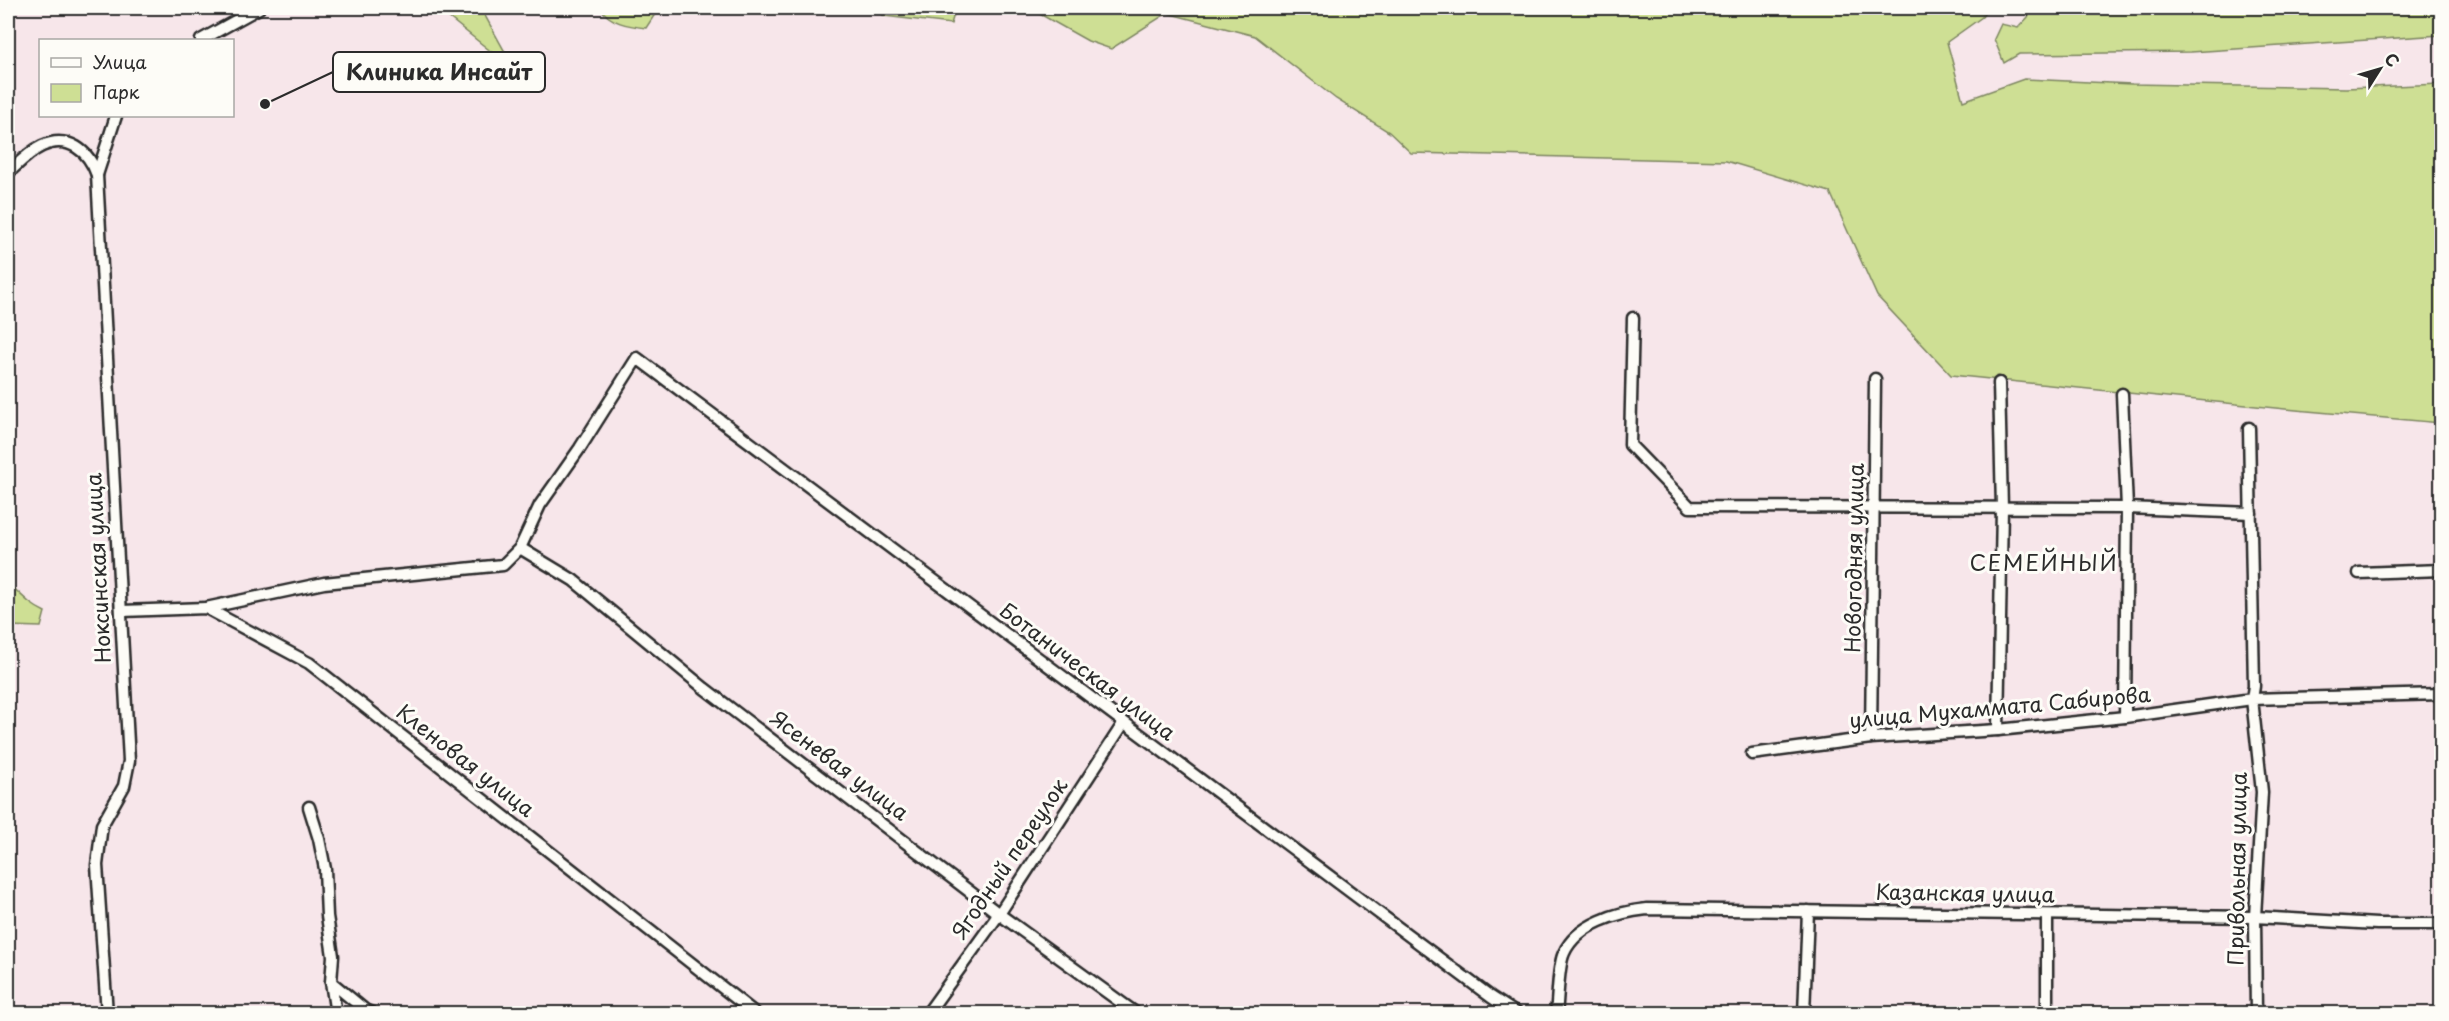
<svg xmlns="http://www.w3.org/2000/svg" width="2449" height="1021" viewBox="0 0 2449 1021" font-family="'Playpen Sans',sans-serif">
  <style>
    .green { fill: #cedf94; stroke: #7c8560; stroke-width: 1.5 }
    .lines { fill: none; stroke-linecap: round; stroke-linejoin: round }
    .street-casing { stroke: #2b2b2b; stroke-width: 15 }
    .street { stroke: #fdfcf7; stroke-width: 10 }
    .labels { text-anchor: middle; stroke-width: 6; stroke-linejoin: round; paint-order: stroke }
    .street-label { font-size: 21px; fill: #2b2b2b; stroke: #fdfcf7 }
    .neighbourhood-label { font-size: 22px; letter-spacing: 1.5px; fill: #2b2b2b; stroke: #fdfcf7 }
    .leader { fill: none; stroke: #2b2b2b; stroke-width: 2 }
    .callout-dot { fill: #2b2b2b; stroke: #fdfcf7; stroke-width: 2 }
    .callout { fill: #fdfcf7; stroke: #2b2b2b; stroke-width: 2 }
    .callout-label { font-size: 22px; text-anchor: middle; font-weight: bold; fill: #2b2b2b }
  </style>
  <rect width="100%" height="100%" fill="#f7e6ea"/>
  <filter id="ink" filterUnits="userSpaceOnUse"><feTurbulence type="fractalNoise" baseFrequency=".0167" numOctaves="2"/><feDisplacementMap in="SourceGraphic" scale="12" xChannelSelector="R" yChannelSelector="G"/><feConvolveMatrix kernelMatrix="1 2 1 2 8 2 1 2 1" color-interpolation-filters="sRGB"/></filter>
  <g filter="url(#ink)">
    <!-- green -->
    <g class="green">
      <path d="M437,8H463L484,14L504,50L524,78Z"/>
      <path d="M601,8H659L646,28C630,26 608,23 601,8Z"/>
      <path d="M875,8H956L951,24L884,16Z"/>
      <path d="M1029,8H1988L1982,17L1947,42L1963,101L2024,79L2132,84L2346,88L2441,84V423L2296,410L1951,375L1877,296L1830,192L1726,161L1411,153L1389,132L1336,99L1255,36L1167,13L1111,49L1088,41Z"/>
      <path d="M2028,8H2441V35L2191,52L2019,54L2004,63L1994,39L2001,24L2018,28L2029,16Z"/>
      <path d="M8,583C22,595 28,604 45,612L41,627L8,626Z"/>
    </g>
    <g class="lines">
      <!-- street casing -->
      <g class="street-casing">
        <g id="street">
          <path d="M201,40L259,8"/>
          <path d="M8,173C18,164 29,152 42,146C68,134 89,151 97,175"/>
          <path d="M1633,318L1630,445L1690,507L2127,508L2251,513"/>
          <path d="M2122,394L2127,508L2125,717"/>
          <path d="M520,548L573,580L704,688L999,914L1137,1014"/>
          <path d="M2359,573L2442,570"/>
          <path d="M206,608L324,583L503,565L520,548L540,505L580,448L637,358L1491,997L1517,1014"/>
          <path d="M122,611L206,608L309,663L756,1014"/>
          <path d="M1998,730L2002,508L1999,383"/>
          <path d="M1871,738L1875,379"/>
          <path d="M1752,754L1871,738L1998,730L2125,717L2252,699L2254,686L2249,428"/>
          <path d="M309,807L319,839L325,869L327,916L333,956L331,982L365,1010L374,1014"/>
          <path d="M331,982L336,1014"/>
          <path d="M107,1014L97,865L102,825L124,786L129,761L97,175L116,116"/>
          <path d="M927,1014L999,914L1123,724"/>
          <path d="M1556,1014C1558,999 1558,965 1564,953C1577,924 1618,912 1647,909L2255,917L2377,924H2442"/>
          <path d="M1804,1014L1808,911"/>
          <path d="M2047,1014V915"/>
          <path d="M2256,1014L2255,917L2262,792L2252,699L2442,694"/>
        </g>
      </g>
      <!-- street -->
      <use href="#street" class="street"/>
    </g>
  </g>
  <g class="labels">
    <!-- street labels -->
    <g class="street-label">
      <text transform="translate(1855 558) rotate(-89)" y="7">Новогодняя улица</text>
      <text transform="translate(99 568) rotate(-93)" y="7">Ноксинская улица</text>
      <text transform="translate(1087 672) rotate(37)" y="7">Ботаническая улица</text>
      <text transform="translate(2000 708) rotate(-5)" y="7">улица Мухаммата Сабирова</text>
      <text transform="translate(465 761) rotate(38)" y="7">Кленовая улица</text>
      <text transform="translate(839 766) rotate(37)" y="7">Ясеневая улица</text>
      <text transform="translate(1010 859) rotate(-56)" y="7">Ягодный переулок</text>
      <text transform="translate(2238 869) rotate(-89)" y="7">Привольная улица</text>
      <text transform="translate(1965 894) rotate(1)" y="7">Казанская улица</text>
    </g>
    <!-- neighbourhood labels -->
    <g class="neighbourhood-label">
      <text x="2044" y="571">СЕМЕЙНЫЙ</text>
    </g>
  </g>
  <!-- callouts -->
  <path class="leader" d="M265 104L333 72"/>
  <circle class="callout-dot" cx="265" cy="104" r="6"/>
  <rect class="callout" x="333" y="52" width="212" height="40" rx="6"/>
  <g class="callout-label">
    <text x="439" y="80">Клиника Инсайт</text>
  </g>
  <!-- margin -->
  <rect width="2449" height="1021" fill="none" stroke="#fdfcf7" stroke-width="30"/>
  <rect x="15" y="15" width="2419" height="991" fill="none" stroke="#2b2b2b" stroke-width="2" filter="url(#ink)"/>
  <!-- legend -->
  <rect x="39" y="39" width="195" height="78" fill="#fdfcf7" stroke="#a9a8a5" stroke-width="1.5"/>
  <rect x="51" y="58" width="30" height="9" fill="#fdfcf7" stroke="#a9a8a5" stroke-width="1.5"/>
  <text x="93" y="69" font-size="18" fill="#2b2b2b">Улица</text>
  <rect x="51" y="84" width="30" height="18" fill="#cedf94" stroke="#a9a8a5" stroke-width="1.5"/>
  <text x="93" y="99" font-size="18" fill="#2b2b2b">Парк</text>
  <!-- north arrow -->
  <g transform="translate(2380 69) rotate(53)" stroke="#fdfcf7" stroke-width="4.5" paint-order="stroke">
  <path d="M0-4.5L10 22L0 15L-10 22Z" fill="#2b2b2b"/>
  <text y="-9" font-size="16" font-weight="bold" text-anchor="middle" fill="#2b2b2b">С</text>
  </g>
</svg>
